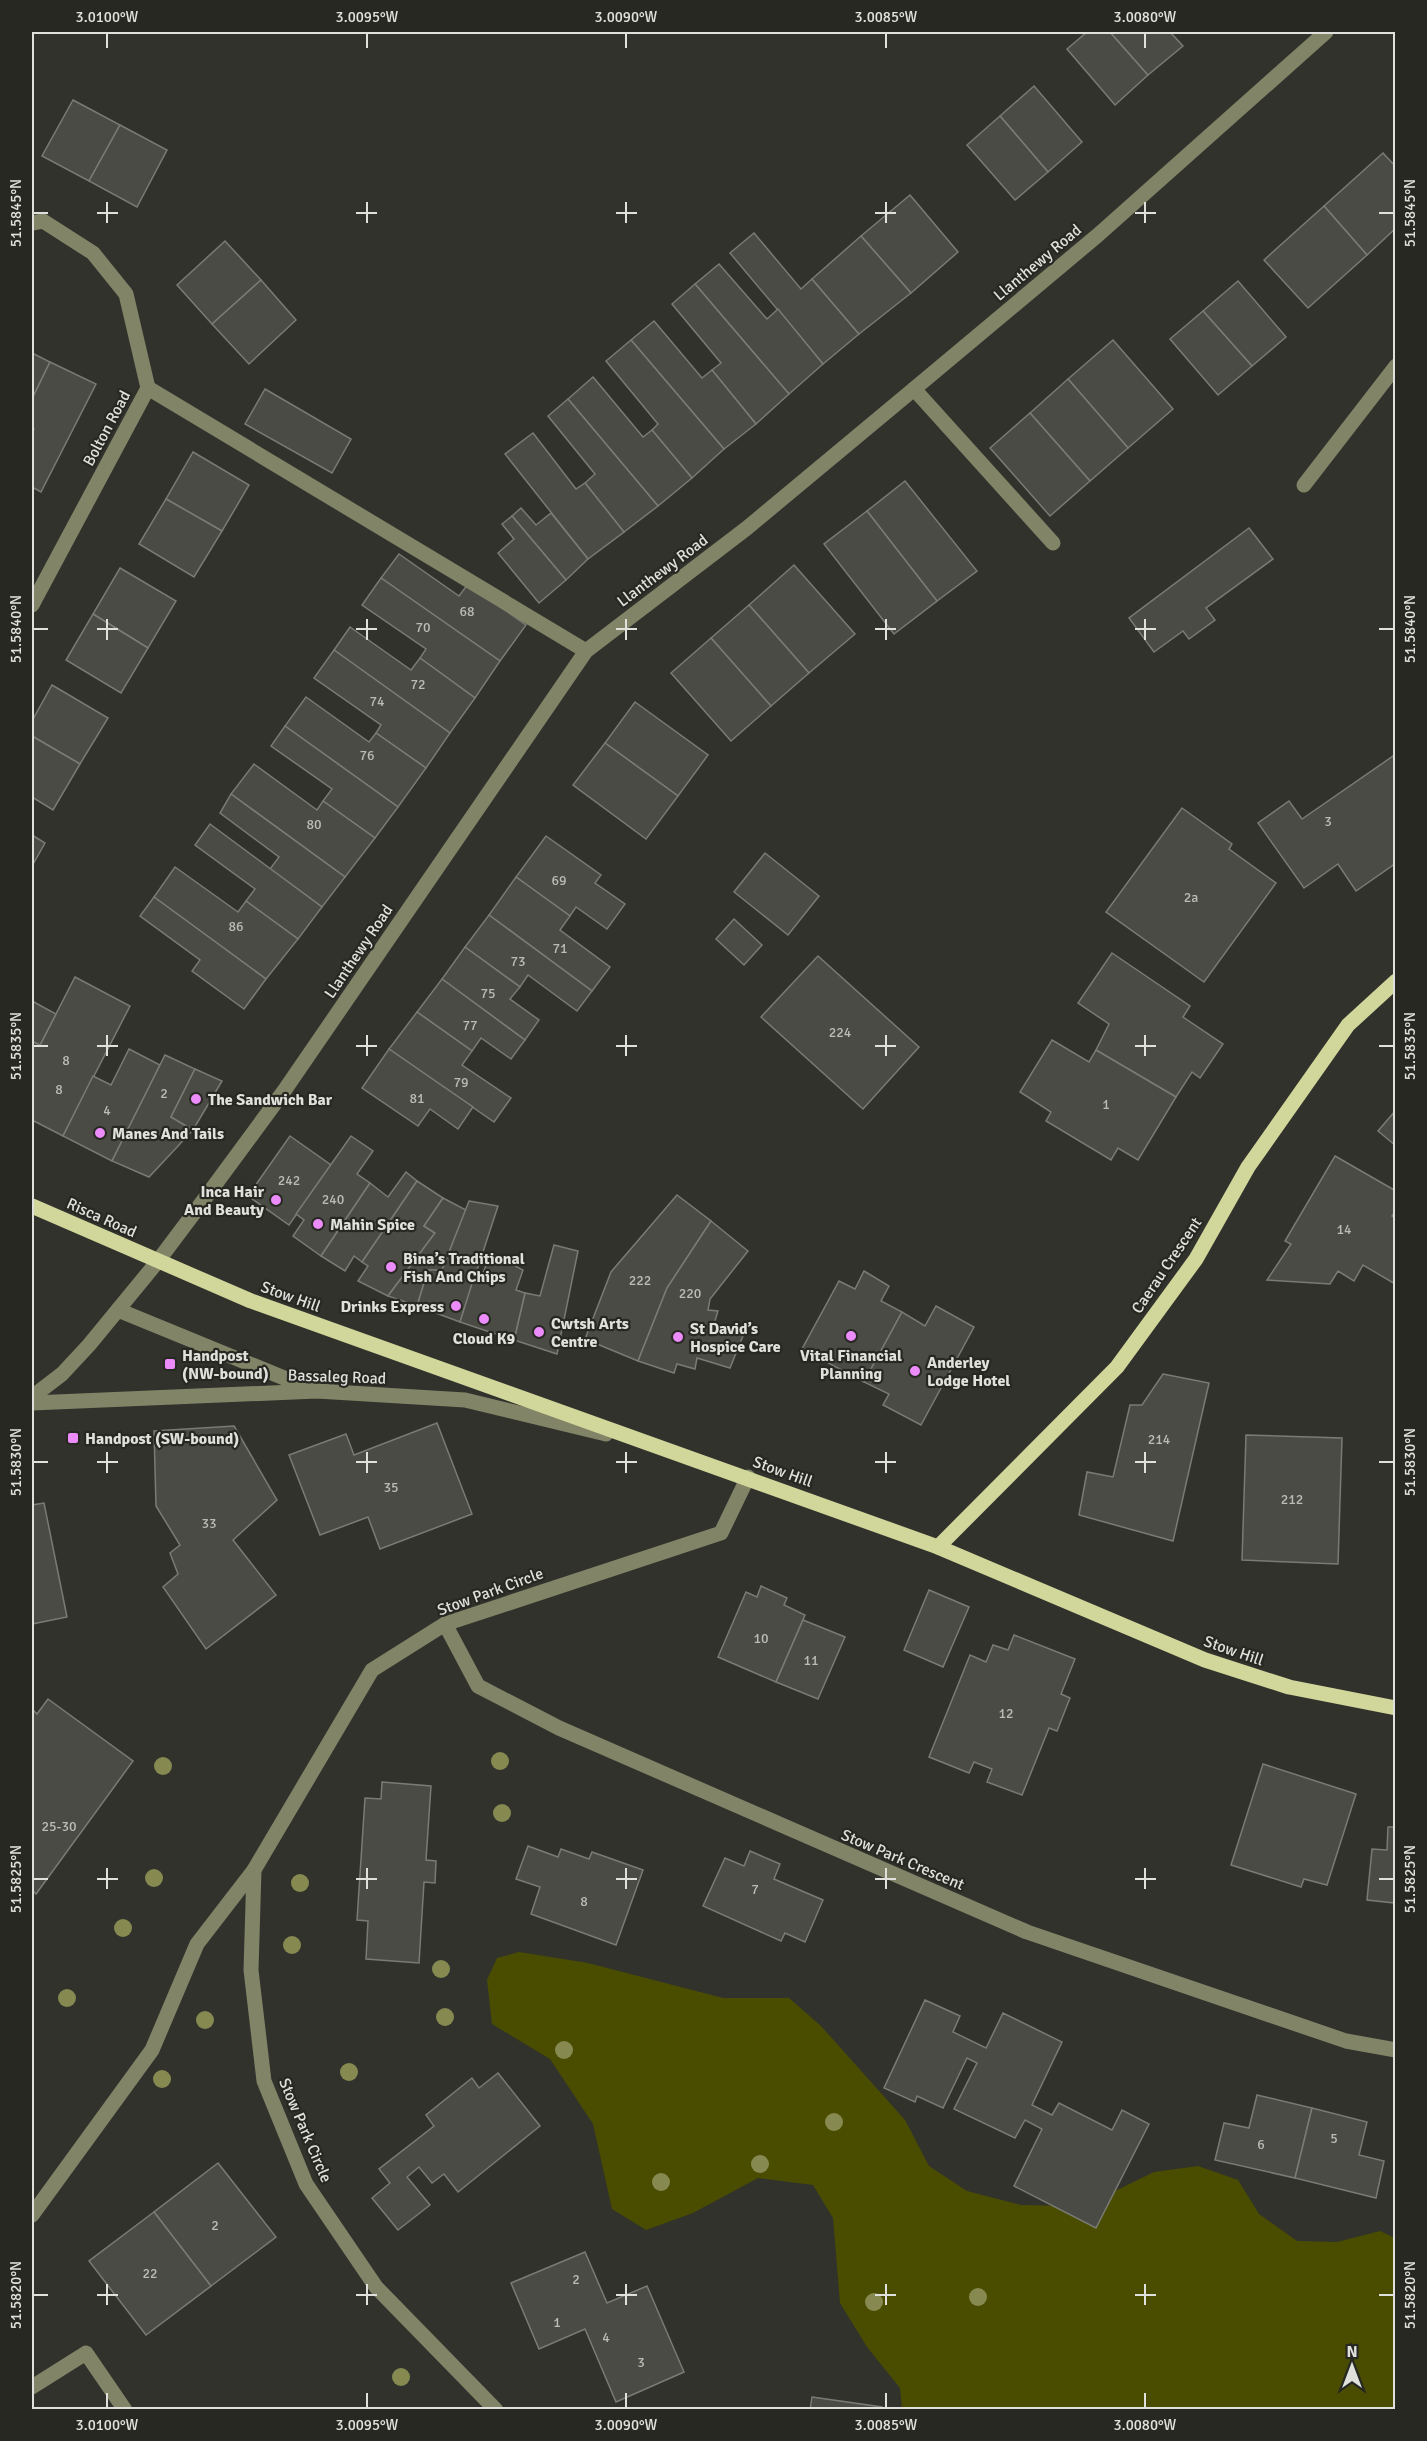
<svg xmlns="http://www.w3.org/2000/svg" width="1427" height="2441" viewBox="0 0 1427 2441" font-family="Signika,sans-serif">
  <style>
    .green { fill: #4a4d00 }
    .building { fill: #4b4b45; stroke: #7a7b74; stroke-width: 1.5 }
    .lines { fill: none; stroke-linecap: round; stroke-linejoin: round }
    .minor { stroke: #818467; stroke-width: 15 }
    .major { stroke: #d1d69a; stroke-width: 15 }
    .tree { fill: #868a51 }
    .ticks { fill: none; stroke: #e0e1dd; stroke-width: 2 }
    .poi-dot { fill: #ec8cfb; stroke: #282822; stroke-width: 2 }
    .labels { text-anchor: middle; stroke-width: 4.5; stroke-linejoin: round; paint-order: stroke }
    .number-label { font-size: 14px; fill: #bbbcb7 }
    .street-label { font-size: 16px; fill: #e0e1dd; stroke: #282822 }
    .poi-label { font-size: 16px; font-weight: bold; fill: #e0e1dd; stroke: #282822; text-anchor: start }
    .neatline { fill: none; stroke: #e0e1dd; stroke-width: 2 }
    .ticks-label { font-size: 15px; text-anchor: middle; fill: #e0e1dd }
  </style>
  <rect width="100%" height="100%" fill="#31322c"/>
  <!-- green -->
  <path class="green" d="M519,1952L588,1963L723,1998H789L821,2026L905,2120L929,2166L967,2191L1021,2205L1070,2206L1111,2193L1154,2172L1198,2166L1238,2180L1259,2214L1297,2241L1337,2242L1380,2231L1395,2238V2409H902L900,2388L867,2347L840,2303L833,2218L813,2185L758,2178L693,2213L646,2230L612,2209L593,2124L550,2059L492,2024L487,1980L497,1958Z"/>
  <!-- building -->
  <g class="building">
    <path d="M1087,32H1110L1148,75L1115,105L1067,49Z"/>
    <path d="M1110,32H1170L1183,46L1148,75Z"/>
    <path d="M1034,86L1082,142L1048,172L1000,116Z"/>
    <path d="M73,100L120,125L89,181L42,156Z"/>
    <path d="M1000,116L1048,172L1015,200L967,145Z"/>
    <path d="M120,125L167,150L137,207L89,181Z"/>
    <path d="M1383,153L1396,167V228L1367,255L1324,206Z"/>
    <path d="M910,195L958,252L911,293L861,236Z"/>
    <path d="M1324,206L1367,255L1308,308L1264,260Z"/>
    <path d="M754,233L801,289L812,279L859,334L823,364L730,253Z"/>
    <path d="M861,236L911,293L859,334L812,279Z"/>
    <path d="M225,241L261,280L212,324L177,285Z"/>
    <path d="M719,264L767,319L778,309L823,364L789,394L695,284Z"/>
    <path d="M261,280L296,320L249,364L212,324Z"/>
    <path d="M1238,281L1286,337L1252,366L1203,311Z"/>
    <path d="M695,284L789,394L756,424L712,370L721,363L672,304Z"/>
    <path d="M1203,311L1252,366L1218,395L1170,339Z"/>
    <path d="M654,321L702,378L712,370L756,424L724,449L631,340Z"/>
    <path d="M631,340L724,449L692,478L652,430L658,424L606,361Z"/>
    <path d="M1113,340L1173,409L1128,448L1068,379Z"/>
    <path d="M32,353L50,362L32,399Z"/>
    <path d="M50,362L96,384L41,492L32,487V435L34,429L32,428V399Z"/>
    <path d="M593,377L643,437L652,430L692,478L658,506L568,399Z"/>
    <path d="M1068,379L1128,448L1090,481L1030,413Z"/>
    <path d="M265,389L351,439L332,473L245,424Z"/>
    <path d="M568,399L658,506L624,532L585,483L595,474L548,416Z"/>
    <path d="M1030,413L1090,481L1050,516L990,448Z"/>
    <path d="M533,433L576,489L585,483L624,532L588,559L505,454Z"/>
    <path d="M193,452L249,485L222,531L166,499Z"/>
    <path d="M905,481L977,571L937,601L867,511Z"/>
    <path d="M166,499L222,531L194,577L139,544Z"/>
    <path d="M521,508L536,525L551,513L588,559L566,580L512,516Z"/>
    <path d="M867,511L937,601L894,634L824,544Z"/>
    <path d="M512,516L566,580L539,603L498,553L514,539L502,524Z"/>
    <path d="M1249,528L1273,559L1206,608L1215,620L1189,639L1183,631L1154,652L1129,618Z"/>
    <path d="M399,554L459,596L468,584L526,625L500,661L381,578Z"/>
    <path d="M794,565L855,634L809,673L749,605Z"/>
    <path d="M120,568L176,601L148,648L93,614Z"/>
    <path d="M381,578L500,661L475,698L420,658L426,649L362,605Z"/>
    <path d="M749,605L809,673L771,706L711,638Z"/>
    <path d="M93,614L148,648L121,693L66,660Z"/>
    <path d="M350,627L411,670L420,658L475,698L450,733L334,650Z"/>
    <path d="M711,638L771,706L731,741L671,673Z"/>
    <path d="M334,650L450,733L426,768L376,733L381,725L314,678Z"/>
    <path d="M52,685L108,718L80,764L32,736V721Z"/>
    <path d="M306,697L369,742L376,733L426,768L398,807L285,726Z"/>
    <path d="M635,702L708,755L678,796L605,743Z"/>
    <path d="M285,726L398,807L375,838L323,801L332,789L271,746Z"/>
    <path d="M32,736L80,764L53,810L32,797Z"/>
    <path d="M605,743L678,796L646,839L573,785Z"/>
    <path d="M1396,754V863L1356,891L1338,864L1304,888L1258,823L1289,801L1302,819Z"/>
    <path d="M254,764L317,810L323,801L375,838L345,877L231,794Z"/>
    <path d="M231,794L345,877L322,907L270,869L279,857L220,813Z"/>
    <path d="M1182,808L1232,844L1229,849L1276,883L1204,982L1106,912Z"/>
    <path d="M210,824L322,907L298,939L246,901L255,889L195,845Z"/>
    <path d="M32,835L45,843L32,866Z"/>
    <path d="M546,836L601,875L595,883L625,904L607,929L576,907L570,916L516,877Z"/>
    <path d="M765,853L819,896L788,935L734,892Z"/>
    <path d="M175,867L238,912L246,901L298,939L266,979L154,897Z"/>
    <path d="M516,877L570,916L560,930L610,967L592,991L489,915Z"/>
    <path d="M154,897L266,979L244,1009L192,971L200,960L140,916Z"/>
    <path d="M489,915L592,991L577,1011L528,975L520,987L465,947Z"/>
    <path d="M734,919L762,945L744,965L716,939Z"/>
    <path d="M465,947L520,987L510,999L539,1020L525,1040L442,979Z"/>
    <path d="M1112,953L1190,1006L1183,1017L1223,1044L1200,1078L1192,1072L1176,1097L1096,1050L1109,1024L1078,1003Z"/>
    <path d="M818,956L919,1047L863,1109L761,1017Z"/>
    <path d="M75,977L130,1006L63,1136L32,1120V1041L40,1045Z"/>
    <path d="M442,979L525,1040L511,1059L481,1038L472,1051L417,1012Z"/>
    <path d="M32,1001L56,1014L40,1045L32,1041Z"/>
    <path d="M417,1012L472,1051L462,1065L511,1098L494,1122L389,1049Z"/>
    <path d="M1052,1040L1089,1062L1096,1050L1176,1097L1138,1160L1118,1148L1111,1160L1046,1121L1051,1112L1020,1092Z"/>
    <path d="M129,1049L160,1065L112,1161L63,1136L93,1076L111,1085Z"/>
    <path d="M389,1049L473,1107L458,1129L430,1109L418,1126L362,1088Z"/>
    <path d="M165,1055L195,1069L171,1117L193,1130L149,1177L112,1161Z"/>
    <path d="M195,1069L222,1081L193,1130L171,1117Z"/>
    <path d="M1396,1110V1146L1378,1131Z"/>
    <path d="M290,1136L331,1165L289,1225L248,1196Z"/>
    <path d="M351,1136L373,1151L357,1174L370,1183L321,1256L293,1236L304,1220L296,1214Z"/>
    <path d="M1335,1156L1396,1191V1210L1392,1216L1396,1218L1395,1284L1363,1265L1354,1281L1338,1271L1330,1284L1267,1280L1291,1244L1285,1241Z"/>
    <path d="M406,1172L417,1181L362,1262L354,1256L345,1271L321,1256L370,1183L388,1197Z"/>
    <path d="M417,1181L443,1198L424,1226L435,1233L388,1296L358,1281L368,1266L362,1262Z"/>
    <path d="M677,1195L711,1221L667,1288L638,1361L585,1339L611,1272Z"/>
    <path d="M443,1198L466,1210L442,1270H428L417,1306L388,1296L435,1233L424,1226Z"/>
    <path d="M469,1201L498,1206L460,1322L417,1306L428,1270H442Z"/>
    <path d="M711,1221L748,1251L710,1299L708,1310L718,1311L714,1324L743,1336L730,1368L697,1358L695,1369L677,1364L674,1373L638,1361L667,1288Z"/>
    <path d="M554,1245L578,1251L557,1354L514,1340L525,1293L540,1296Z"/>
    <path d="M491,1253L523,1270L516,1290L525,1293L514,1340L460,1322L474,1277L481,1278Z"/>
    <path d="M864,1271L889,1286L881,1301L902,1312L864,1382L802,1349L839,1281L855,1289Z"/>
    <path d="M936,1306L974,1327L921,1425L883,1405L889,1394L864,1382L902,1312L925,1326Z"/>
    <path d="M1163,1374L1209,1383L1173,1541L1079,1515L1087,1472L1113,1477L1130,1405H1142Z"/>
    <path d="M437,1423L472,1514L380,1549L368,1517L320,1535L289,1455L346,1434L354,1455Z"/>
    <path d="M234,1426L277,1500L233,1540L276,1595L206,1649L163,1587L178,1574L170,1553L180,1545L156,1506L154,1431Z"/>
    <path d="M1246,1435L1342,1438L1338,1564L1242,1560Z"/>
    <path d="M44,1503L67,1617L32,1624V1505Z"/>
    <path d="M761,1586L787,1598L784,1605L805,1615L776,1682L718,1657L746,1592L757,1597Z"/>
    <path d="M929,1590L969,1607L943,1667L904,1650Z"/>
    <path d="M803,1620L845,1637L818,1699L776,1682Z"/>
    <path d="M1014,1635L1075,1659L1061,1694L1070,1698L1057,1731L1049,1728L1022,1795L987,1782L992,1769L974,1762L969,1773L929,1757L970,1655L986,1662L993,1645L1008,1650Z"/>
    <path d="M48,1699L133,1761L36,1894L32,1890V1709L37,1714Z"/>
    <path d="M1263,1764L1356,1794L1327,1885L1304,1879L1301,1887L1231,1865Z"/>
    <path d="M382,1782L431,1786L426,1860L436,1861L435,1883L424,1882L419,1963L366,1959L368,1921L357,1920L365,1798L381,1799Z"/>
    <path d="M1388,1827H1396V1909L1394,1903L1367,1900L1372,1849L1387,1850Z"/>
    <path d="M528,1846L558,1857L561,1849L589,1859L592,1852L643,1870L616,1945L531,1914L540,1887L516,1879Z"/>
    <path d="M750,1851L780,1864L774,1879L823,1900L805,1942L785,1933L781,1941L703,1906L725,1858L744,1866Z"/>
    <path d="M925,2000L960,2016L953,2032L986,2048L1003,2013L1062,2042L1032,2105L1052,2115L1059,2103L1112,2130L1122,2110L1149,2124L1096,2228L1014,2186L1042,2129L1025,2120L1015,2138L954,2109L977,2063L967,2058L943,2108L917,2096L915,2102L884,2088Z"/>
    <path d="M498,2073L540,2126L458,2192L444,2174L432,2183L419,2167L407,2177L430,2205L398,2230L372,2198L390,2183L379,2169L434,2126L426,2115L472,2078L479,2088Z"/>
    <path d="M1257,2095L1312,2108L1295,2178L1215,2160L1224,2123L1249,2128Z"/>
    <path d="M1312,2108L1367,2122L1359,2155L1384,2161L1376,2198L1295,2178Z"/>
    <path d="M218,2163L276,2237L211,2286L154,2212Z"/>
    <path d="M154,2212L211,2286L146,2335L89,2261Z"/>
    <path d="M585,2252L607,2303L647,2286L684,2372L616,2402L585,2329L539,2349L511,2283Z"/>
    <path d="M812,2397L882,2407V2410H810Z"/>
  </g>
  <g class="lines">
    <!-- minor -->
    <g class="minor">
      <path d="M32,223L43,221L93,253L126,294L148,388L32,605"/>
      <path d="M148,388L586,651"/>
      <path d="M914,389L1053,543"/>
      <path d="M1304,485L1396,366"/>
      <path d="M118,1310L311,1389"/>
      <path d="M32,1397L62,1374L89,1345L158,1261L203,1201L284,1091L586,651L747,528L914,389L1098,235L1326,32"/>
      <path d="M32,1403L317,1391L465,1400L606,1434"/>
      <path d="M445,1624L478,1686L559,1728L1027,1932L1346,2041L1396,2050"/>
      <path d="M254,1870L251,1970L264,2081L306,2184L376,2287L496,2410"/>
      <path d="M32,2215L152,2050L197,1944L254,1870L372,1670L445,1624L721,1533L748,1477"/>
      <path d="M32,2387L86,2353L125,2410"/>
    </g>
    <!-- major -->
    <g class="major">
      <path d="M32,1206L251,1301L938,1547L1205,1660L1289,1687L1396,1708"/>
      <path d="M938,1547L1117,1367L1196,1259L1248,1167L1348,1025L1396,981"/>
    </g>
  </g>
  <!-- trees -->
  <g class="tree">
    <circle cx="500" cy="1761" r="9"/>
    <circle cx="163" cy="1766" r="9"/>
    <circle cx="502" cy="1813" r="9"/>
    <circle cx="154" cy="1878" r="9"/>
    <circle cx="300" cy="1883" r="9"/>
    <circle cx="123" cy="1928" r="9"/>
    <circle cx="292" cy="1945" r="9"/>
    <circle cx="441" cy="1969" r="9"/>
    <circle cx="67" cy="1998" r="9"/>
    <circle cx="445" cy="2017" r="9"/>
    <circle cx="205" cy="2020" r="9"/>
    <circle cx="564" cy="2050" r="9"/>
    <circle cx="349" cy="2072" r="9"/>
    <circle cx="162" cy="2079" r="9"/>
    <circle cx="834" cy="2122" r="9"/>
    <circle cx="760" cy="2164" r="9"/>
    <circle cx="661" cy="2182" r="9"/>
    <circle cx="978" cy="2297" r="9"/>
    <circle cx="874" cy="2302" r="9"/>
    <circle cx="401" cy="2377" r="9"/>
  </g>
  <!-- ticks -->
  <path class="ticks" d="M107,33V48M367,33V48M626,33V48M886,33V48M1145,33V48M107,202V223M367,202V223M626,202V223M886,202V223M1145,202V223M33,213H48M97,213H118M356,213H377M616,213H637M875,213H896M1135,213H1156M1379,213H1394M107,619V640M367,619V640M626,619V640M886,619V640M1145,619V640M33,629H48M97,629H118M356,629H377M616,629H637M875,629H896M1135,629H1156M1379,629H1394M107,1035V1056M367,1035V1056M626,1035V1056M886,1035V1056M1145,1035V1056M33,1046H48M97,1046H118M356,1046H377M616,1046H637M875,1046H896M1135,1046H1156M1379,1046H1394M107,1452V1473M367,1452V1473M626,1452V1473M886,1452V1473M1145,1452V1473M33,1462H48M97,1462H118M356,1462H377M616,1462H637M875,1462H896M1135,1462H1156M1379,1462H1394M107,1868V1889M367,1868V1889M626,1868V1889M886,1868V1889M1145,1868V1889M33,1879H48M97,1879H118M356,1879H377M616,1879H637M875,1879H896M1135,1879H1156M1379,1879H1394M107,2284V2305M367,2284V2305M626,2284V2305M886,2284V2305M1145,2284V2305M33,2295H48M97,2295H118M356,2295H377M616,2295H637M875,2295H896M1135,2295H1156M1379,2295H1394M107,2393V2408M367,2393V2408M626,2393V2408M886,2393V2408M1145,2393V2408"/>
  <!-- markers -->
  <g class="poi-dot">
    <circle cx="196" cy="1099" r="6"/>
    <circle cx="100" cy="1133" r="6"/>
    <circle cx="276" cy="1200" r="6"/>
    <circle cx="318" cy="1224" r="6"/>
    <circle cx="391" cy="1267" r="6"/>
    <circle cx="456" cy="1306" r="6"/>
    <circle cx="484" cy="1319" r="6"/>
    <circle cx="539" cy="1332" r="6"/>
    <circle cx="851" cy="1336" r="6"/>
    <circle cx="678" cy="1337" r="6"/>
    <rect x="164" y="1358" width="12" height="12" rx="3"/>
    <circle cx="915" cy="1371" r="6"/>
    <rect x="67" y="1432" width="12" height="12" rx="3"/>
  </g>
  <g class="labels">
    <!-- number labels -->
    <g class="number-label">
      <text x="467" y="616">68</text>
      <text x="423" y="632">70</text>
      <text x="418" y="689">72</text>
      <text x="377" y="706">74</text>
      <text x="367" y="760">76</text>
      <text x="1328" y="826">3</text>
      <text x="314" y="829">80</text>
      <text x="559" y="885">69</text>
      <text x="1191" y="902">2a</text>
      <text x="236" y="931">86</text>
      <text x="560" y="953">71</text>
      <text x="518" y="966">73</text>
      <text x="488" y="998">75</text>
      <text x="470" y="1030">77</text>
      <text x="840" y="1037">224</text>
      <text x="66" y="1065">8</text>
      <text x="461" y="1087">79</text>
      <text x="59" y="1094">8</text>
      <text x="164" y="1098">2</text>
      <text x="417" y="1103">81</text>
      <text x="1106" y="1109">1</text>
      <text x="107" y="1115">4</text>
      <text x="289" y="1185">242</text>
      <text x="333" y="1204">240</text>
      <text x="1344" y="1234">14</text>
      <text x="640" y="1285">222</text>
      <text x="690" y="1298">220</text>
      <text x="1159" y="1444">214</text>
      <text x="391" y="1492">35</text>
      <text x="1292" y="1504">212</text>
      <text x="209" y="1528">33</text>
      <text x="761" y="1643">10</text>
      <text x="811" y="1665">11</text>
      <text x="1006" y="1718">12</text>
      <text x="59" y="1831">25-30</text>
      <text x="755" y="1894">7</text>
      <text x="584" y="1906">8</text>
      <text x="1334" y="2143">5</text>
      <text x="1261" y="2149">6</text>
      <text x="215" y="2230">2</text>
      <text x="150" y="2278">22</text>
      <text x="576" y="2284">2</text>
      <text x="557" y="2327">1</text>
      <text x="606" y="2342">4</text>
      <text x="641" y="2367">3</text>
    </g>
    <!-- street labels -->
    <g class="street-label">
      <text transform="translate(1037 262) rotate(-40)" y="6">Llanthewy Road</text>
      <text transform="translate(106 428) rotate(-62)" y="6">Bolton Road</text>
      <text transform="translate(662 570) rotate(-37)" y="6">Llanthewy Road</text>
      <text transform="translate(358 951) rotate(-56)" y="6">Llanthewy Road</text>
      <text transform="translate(102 1217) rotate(24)" y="6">Risca Road</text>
      <text transform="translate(1166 1265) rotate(-56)" y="6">Caerau Crescent</text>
      <text transform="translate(291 1296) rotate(20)" y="6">Stow Hill</text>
      <text transform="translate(337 1376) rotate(2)" y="6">Bassaleg Road</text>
      <text transform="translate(783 1471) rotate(20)" y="6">Stow Hill</text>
      <text transform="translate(490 1591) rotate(-20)" y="6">Stow Park Circle</text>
      <text transform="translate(1234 1650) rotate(19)" y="6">Stow Hill</text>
      <text transform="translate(903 1859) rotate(23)" y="6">Stow Park Crescent</text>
      <text transform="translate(306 2130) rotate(67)" y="6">Stow Park Circle</text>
    </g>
    <!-- poi labels -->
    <g class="poi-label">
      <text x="208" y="1105">The Sandwich Bar</text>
      <text x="112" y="1139">Manes And Tails</text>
      <text x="264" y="1197" text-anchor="end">Inca Hair<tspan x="264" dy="18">And Beauty</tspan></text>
      <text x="330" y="1230">Mahin Spice</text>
      <text x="403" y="1264">Bina’s Traditional<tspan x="403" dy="18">Fish And Chips</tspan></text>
      <text x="444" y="1312" text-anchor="end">Drinks Express</text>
      <text x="551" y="1329">Cwtsh Arts<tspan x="551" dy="18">Centre</tspan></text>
      <text x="690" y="1334">St David’s<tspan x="690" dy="18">Hospice Care</tspan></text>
      <text x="484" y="1344" text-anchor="middle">Cloud K9</text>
      <text x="182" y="1361">Handpost<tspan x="182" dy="18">(NW-bound)</tspan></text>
      <text x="851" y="1361" text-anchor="middle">Vital Financial<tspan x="851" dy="18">Planning</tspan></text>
      <text x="927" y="1368">Anderley<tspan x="927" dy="18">Lodge Hotel</tspan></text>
      <text x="85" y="1444">Handpost (SW-bound)</text>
    </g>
  </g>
  <!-- border -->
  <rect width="1427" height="2441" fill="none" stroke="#282822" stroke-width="66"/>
  <!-- north arrow -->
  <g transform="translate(1352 2366)" stroke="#282822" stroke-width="4.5" paint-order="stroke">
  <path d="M0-4.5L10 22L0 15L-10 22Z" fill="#e0e1dd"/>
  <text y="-9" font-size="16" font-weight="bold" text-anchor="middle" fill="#e0e1dd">N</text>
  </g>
  <rect x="33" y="33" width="1361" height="2375" class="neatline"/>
  <g class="ticks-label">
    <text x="107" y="22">3.0100°W</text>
    <text x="367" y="22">3.0095°W</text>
    <text x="626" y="22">3.0090°W</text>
    <text x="886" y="22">3.0085°W</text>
    <text x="1145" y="22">3.0080°W</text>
    <text transform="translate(16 213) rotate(-90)" y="5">51.5845°N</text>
    <text transform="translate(1410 213) rotate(-90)" y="5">51.5845°N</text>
    <text transform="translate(16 629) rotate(-90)" y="5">51.5840°N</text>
    <text transform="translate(1410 629) rotate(-90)" y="5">51.5840°N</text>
    <text transform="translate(16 1046) rotate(-90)" y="5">51.5835°N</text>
    <text transform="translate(1410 1046) rotate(-90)" y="5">51.5835°N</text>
    <text transform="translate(16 1462) rotate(-90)" y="5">51.5830°N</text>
    <text transform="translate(1410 1462) rotate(-90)" y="5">51.5830°N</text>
    <text transform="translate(16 1879) rotate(-90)" y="5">51.5825°N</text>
    <text transform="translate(1410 1879) rotate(-90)" y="5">51.5825°N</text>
    <text transform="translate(16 2295) rotate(-90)" y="5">51.5820°N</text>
    <text transform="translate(1410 2295) rotate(-90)" y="5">51.5820°N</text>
    <text x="107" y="2430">3.0100°W</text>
    <text x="367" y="2430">3.0095°W</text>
    <text x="626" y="2430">3.0090°W</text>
    <text x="886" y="2430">3.0085°W</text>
    <text x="1145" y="2430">3.0080°W</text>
  </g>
</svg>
